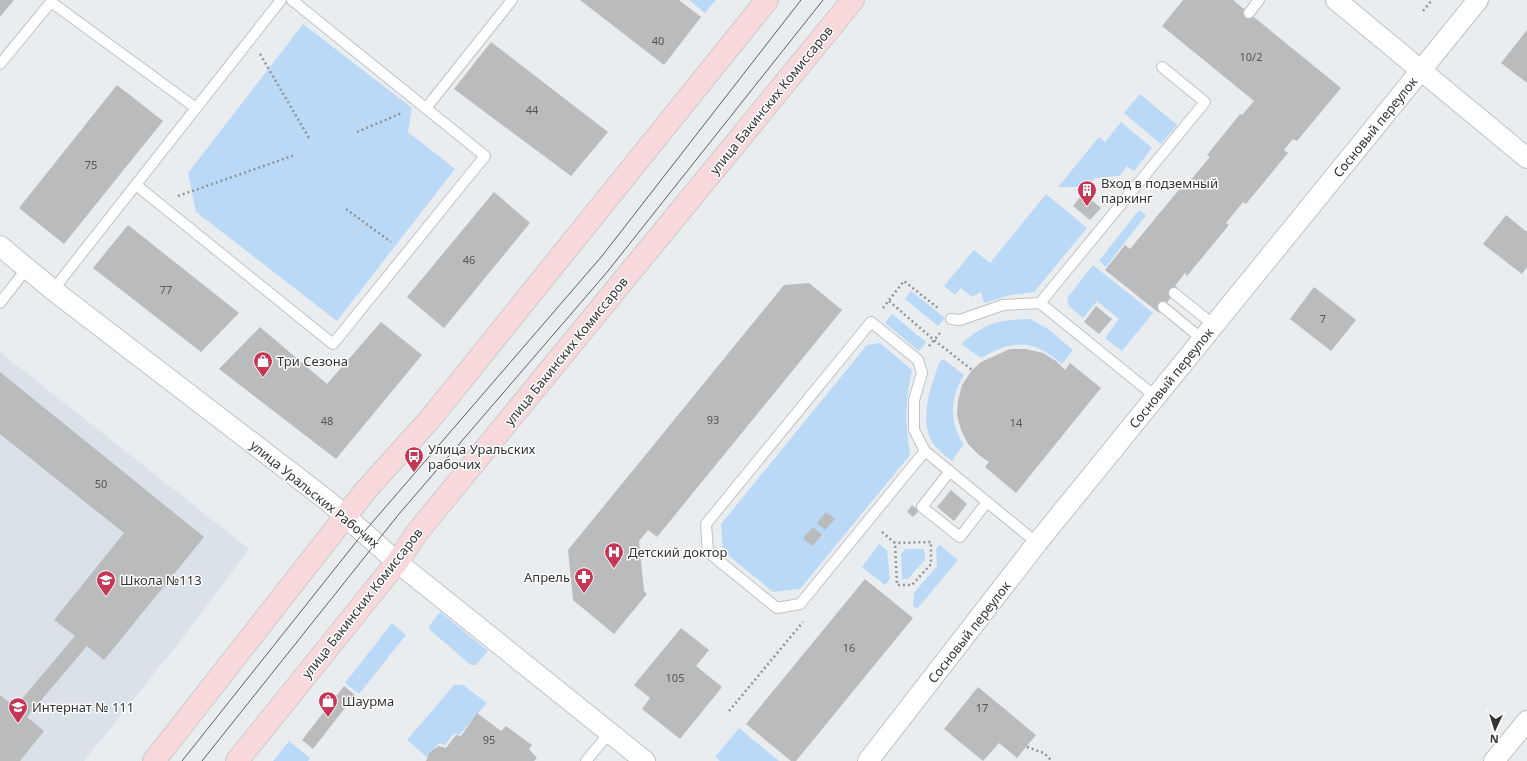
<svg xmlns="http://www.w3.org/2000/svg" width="1527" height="761" viewBox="0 0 1527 761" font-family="'Noto Sans',sans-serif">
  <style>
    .built { fill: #dae1e9 }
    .green { fill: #bad9f7 }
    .building { fill: #b9bbbd }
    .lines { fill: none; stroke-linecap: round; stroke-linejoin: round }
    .lane-casing { stroke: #bfc1c3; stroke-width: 12 }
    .street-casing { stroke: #bfc1c3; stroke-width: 22 }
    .primary-casing { stroke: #cacaca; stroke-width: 24 }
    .path { stroke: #919395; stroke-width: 2.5; stroke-dasharray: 2 3; stroke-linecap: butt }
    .lane { stroke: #fff; stroke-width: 10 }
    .street { stroke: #fff; stroke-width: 20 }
    .primary { stroke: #f8d9db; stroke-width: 22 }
    .tram { stroke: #5d5f60; stroke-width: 1 }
    .labels { text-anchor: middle; stroke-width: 3; stroke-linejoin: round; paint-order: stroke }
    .number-label { font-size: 11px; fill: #545657 }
    .street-label { font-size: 13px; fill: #333435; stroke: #fff }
    .poi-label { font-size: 13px; fill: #333435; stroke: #fff; text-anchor: start }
  </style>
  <rect width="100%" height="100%" fill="#eaedef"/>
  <!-- built -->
  <path class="built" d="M0,352L249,549L177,645L84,761H0Z"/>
  <!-- green -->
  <g class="green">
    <path d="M689,0H716L705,13Z"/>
    <path d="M303,24L412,108L408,132L455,169L337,321L196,212L188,173Z"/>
    <path d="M1140,94L1177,125L1161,144L1124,113Z"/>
    <path d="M1121,122L1152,148L1134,171L1127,166L1119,176L1095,178L1087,187H1058L1099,137L1105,142Z"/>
    <path d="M1046,194L1087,228L1034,292L1011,295L984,303L981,292L972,297L961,288L955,295L944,286L974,250L990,263Z"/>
    <path d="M1139,210L1146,215L1106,267L1099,261Z"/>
    <path d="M1093,265L1153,313L1122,351L1105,338L1119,319L1097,301L1083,318L1069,306L1067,298Z"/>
    <path d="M911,291L945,318L938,326L905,299Z"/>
    <path d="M892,314L926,342L919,351L885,323Z"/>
    <path d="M1030,319L1048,329L1073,350L1062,364C1033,339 1014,339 981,358L961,344C987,322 997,320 1030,319Z"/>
    <path d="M880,343L912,370C905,402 905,423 910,455L800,589L773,592L723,551L721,524L867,345Z"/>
    <path d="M943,359L964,375C950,397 949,423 964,444L952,461C946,456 936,449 932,442C919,417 931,387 939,363Z"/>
    <path d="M879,544L887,550L890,579L885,585L862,567Z"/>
    <path d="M940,545L958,560L917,609L913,606L914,593L937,566L936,549Z"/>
    <path d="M905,549H924L925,560L908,579H902L901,554Z"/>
    <path d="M440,612L488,651L476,665H471L430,630L429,626Z"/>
    <path d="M392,623L406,635L359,694L345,683Z"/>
    <path d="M454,685H463L487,703L459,735L454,733L445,745L439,743L427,757L407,740Z"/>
    <path d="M739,728L779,761H720L715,757Z"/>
    <path d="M289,741L310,758L308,761H273Z"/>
  </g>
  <!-- building -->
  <g class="building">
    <path d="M0,0H14L0,17Z"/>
    <path d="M580,0H679L701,17L664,65Z"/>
    <path d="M1183,0H1233L1341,88L1297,141L1293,139L1284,150L1288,153L1246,204L1243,202L1226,223L1229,225L1187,276L1185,273L1175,286L1178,288L1159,313L1105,270L1125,245L1130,249L1182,186L1184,188L1210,157L1207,155L1240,114L1242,115L1254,101L1162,26Z"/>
    <path d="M1527,30V83L1501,63Z"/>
    <path d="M491,42L608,132L571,176L454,89Z"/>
    <path d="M117,85L163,121L64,244L19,208Z"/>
    <path d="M494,192L530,223L444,328L407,297Z"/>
    <path d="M1083,193L1101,208L1090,220L1073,206Z"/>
    <path d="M1506,215L1527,232V267L1522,274L1483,244Z"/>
    <path d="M128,225L239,313L201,352L93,268Z"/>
    <path d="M809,283L842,310L657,537L648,530L639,541L644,591L647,594L614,634L573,600L568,550L784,285Z"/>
    <path d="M1314,287L1356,320L1331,351L1290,319Z"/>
    <path d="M1096,306L1112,319L1099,334L1084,322Z"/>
    <path d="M381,322L422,355L336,459L219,369L260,327L327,384Z"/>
    <path d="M1010,349H1026L1043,353L1056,361L1065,370L1070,363L1101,388L1016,493L985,467L989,462L979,455L968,444L961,430L957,415L958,400L962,385L972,370L981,362Z"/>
    <path d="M0,372L204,537L104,660L87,646L27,717L44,731L20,761H0V695L15,707L75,636L54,620L124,533L0,434Z"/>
    <path d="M951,490L967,504L954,521L937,507Z"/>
    <path d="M912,505L919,511L913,517L907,512Z"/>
    <path d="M826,512L835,519L825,530L817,523Z"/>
    <path d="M813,527L822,535L812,546L803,538Z"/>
    <path d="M865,579L913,618L796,761H791L746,724Z"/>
    <path d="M681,628L709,650L696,666L722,687L680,739L642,709L650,698L634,685Z"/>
    <path d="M344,686L355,695L313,749L302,740Z"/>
    <path d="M978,687L1036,735L1017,758L999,743L983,761L944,729Z"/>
    <path d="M477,713L501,731L506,726L532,745L529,749L537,758L534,761H426L430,752L439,746L446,748L456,735L461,736Z"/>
  </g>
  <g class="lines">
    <!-- lane casing -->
    <g class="lane-casing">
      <g id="lane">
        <path d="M1249,13L1259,0"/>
        <path d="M0,64L51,2L196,108"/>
        <path d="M426,108L512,0"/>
        <path d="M136,185L333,344L485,156L292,0"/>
        <path d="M53,290L281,0"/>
        <path d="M1174,293L1214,325"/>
        <path d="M0,303L27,268"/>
        <path d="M1040,303L1205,102L1162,67"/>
        <path d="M1163,307L1202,339"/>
        <path d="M951,319L960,320L1003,305L1040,303L1156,397"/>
        <path d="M925,451L800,604L777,608L708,552L706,524L871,322L918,360L922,373L914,400V430L925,451L1037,543"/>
        <path d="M950,471L922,507L960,537L987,502"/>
        <path d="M586,761L611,731"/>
      </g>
    </g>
    <!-- street casing -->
    <g class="street-casing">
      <g id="street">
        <path d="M1336,0L1527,158"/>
        <path d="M0,246L53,290L328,501L397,562L645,761"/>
        <path d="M868,761L1037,543L1478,0"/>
        <path d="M1494,761L1527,721"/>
      </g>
    </g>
    <!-- primary casing -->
    <g class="primary-casing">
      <g id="primary">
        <path d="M154,761L366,490L430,419L767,0"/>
        <path d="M237,761L397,562L419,530L853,0"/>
      </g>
    </g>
    <!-- path -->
    <g class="path">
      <path d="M1423,11L1432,0"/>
      <path d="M260,54L309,138"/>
      <path d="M357,132L402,113"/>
      <path d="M178,196L295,155"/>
      <path d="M346,209L391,242"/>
      <path d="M889,301L934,340L972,370"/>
      <path d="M883,308L904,281L938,308"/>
      <path d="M929,346L940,333"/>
      <path d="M882,532L895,543L897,585H912L931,564V542L895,543"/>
      <path d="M729,711L803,622"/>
      <path d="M1027,747L1044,753L1052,761"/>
    </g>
    <!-- lane -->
    <use href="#lane" class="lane"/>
    <!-- street -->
    <use href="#street" class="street"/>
    <!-- primary -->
    <use href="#primary" class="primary"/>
    <!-- tram -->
    <g class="tram">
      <path d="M182,761L364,532L602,256L801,0"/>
      <path d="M202,761L399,514L608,271L823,0"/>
    </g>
  </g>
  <!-- icons -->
  <defs>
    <g id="building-pin" transform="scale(1)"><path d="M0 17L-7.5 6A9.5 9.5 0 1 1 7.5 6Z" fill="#c63655" stroke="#fff"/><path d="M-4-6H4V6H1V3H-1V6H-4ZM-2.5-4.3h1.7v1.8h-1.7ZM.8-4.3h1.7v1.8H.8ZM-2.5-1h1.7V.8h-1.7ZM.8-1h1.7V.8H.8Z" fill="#fff"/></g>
    <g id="shop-pin" transform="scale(1)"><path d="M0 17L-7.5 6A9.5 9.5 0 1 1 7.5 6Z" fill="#c63655" stroke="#fff"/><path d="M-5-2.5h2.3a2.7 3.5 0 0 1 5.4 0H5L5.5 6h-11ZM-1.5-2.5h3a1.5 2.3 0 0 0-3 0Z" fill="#fff"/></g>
    <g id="bus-pin" transform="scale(1)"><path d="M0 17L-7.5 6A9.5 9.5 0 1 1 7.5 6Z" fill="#c63655" stroke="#fff"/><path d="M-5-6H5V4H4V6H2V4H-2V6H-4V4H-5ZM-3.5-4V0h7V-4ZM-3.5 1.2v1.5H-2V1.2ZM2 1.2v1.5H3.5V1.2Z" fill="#fff"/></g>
    <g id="hospital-pin" transform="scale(1)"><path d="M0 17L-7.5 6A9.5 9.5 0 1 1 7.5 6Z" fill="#c63655" stroke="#fff"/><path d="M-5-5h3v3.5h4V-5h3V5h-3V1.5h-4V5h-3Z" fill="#fff"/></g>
    <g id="pharmacy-pin" transform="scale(1)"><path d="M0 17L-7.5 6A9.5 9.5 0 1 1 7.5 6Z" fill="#c63655" stroke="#fff"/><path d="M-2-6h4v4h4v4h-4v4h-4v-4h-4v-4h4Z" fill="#fff"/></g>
    <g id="school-pin" transform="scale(1)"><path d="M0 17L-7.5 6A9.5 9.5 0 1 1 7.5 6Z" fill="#c63655" stroke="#fff"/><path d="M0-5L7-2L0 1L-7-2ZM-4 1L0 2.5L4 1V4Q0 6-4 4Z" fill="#fff"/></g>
  </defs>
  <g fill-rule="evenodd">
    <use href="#building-pin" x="1087" y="190"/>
    <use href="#shop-pin" x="263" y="361"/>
    <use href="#bus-pin" x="414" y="456"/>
    <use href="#hospital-pin" x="614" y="552"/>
    <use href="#pharmacy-pin" x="584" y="577"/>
    <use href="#school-pin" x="106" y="580"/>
    <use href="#shop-pin" x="328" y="701"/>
    <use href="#school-pin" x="18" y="707"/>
  </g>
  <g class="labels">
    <!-- number labels -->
    <g class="number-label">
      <text x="658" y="45">40</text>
      <text x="1251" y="61">10/2</text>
      <text x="532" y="114">44</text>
      <text x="91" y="169">75</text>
      <text x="469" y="264">46</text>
      <text x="166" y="294">77</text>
      <text x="1323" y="323">7</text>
      <text x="713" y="424">93</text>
      <text x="327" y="425">48</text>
      <text x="1016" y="427">14</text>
      <text x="101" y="488">50</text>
      <text x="849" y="652">16</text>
      <text x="675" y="682">105</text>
      <text x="982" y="712">17</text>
      <text x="489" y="744">95</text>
    </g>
    <!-- street labels -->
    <g class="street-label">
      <text transform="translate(771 100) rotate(-51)" y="5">улица Бакинских Комиссаров</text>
      <text transform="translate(1375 127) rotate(-51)" y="5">Сосновый переулок</text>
      <text transform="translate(566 351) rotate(-51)" y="5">улица Бакинских Комиссаров</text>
      <text transform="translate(1171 378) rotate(-51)" y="5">Сосновый переулок</text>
      <text transform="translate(315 494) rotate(39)" y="5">улица Уральских Рабочих</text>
      <text transform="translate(362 603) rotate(-52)" y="5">улица Бакинских Комиссаров</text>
      <text transform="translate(969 632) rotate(-52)" y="5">Сосновый переулок</text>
    </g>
    <!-- poi labels -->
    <g class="poi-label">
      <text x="1101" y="188">Вход в подземный<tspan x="1101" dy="15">паркинг</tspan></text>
      <text x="277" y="366">Три Сезона</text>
      <text x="428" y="454">Улица Уральских<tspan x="428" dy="15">рабочих</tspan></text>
      <text x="628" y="557">Детский доктор</text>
      <text x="570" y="582" text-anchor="end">Апрель</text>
      <text x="120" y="585">Школа №113</text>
      <text x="342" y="706">Шаурма</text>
      <text x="32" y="712">Интернат № 111</text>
    </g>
  </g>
  <!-- north arrow -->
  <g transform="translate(1495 729) rotate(184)" stroke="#ffffff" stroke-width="3" paint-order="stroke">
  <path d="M0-3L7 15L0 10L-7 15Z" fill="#333435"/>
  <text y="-6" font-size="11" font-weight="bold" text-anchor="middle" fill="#333435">N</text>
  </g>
</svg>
